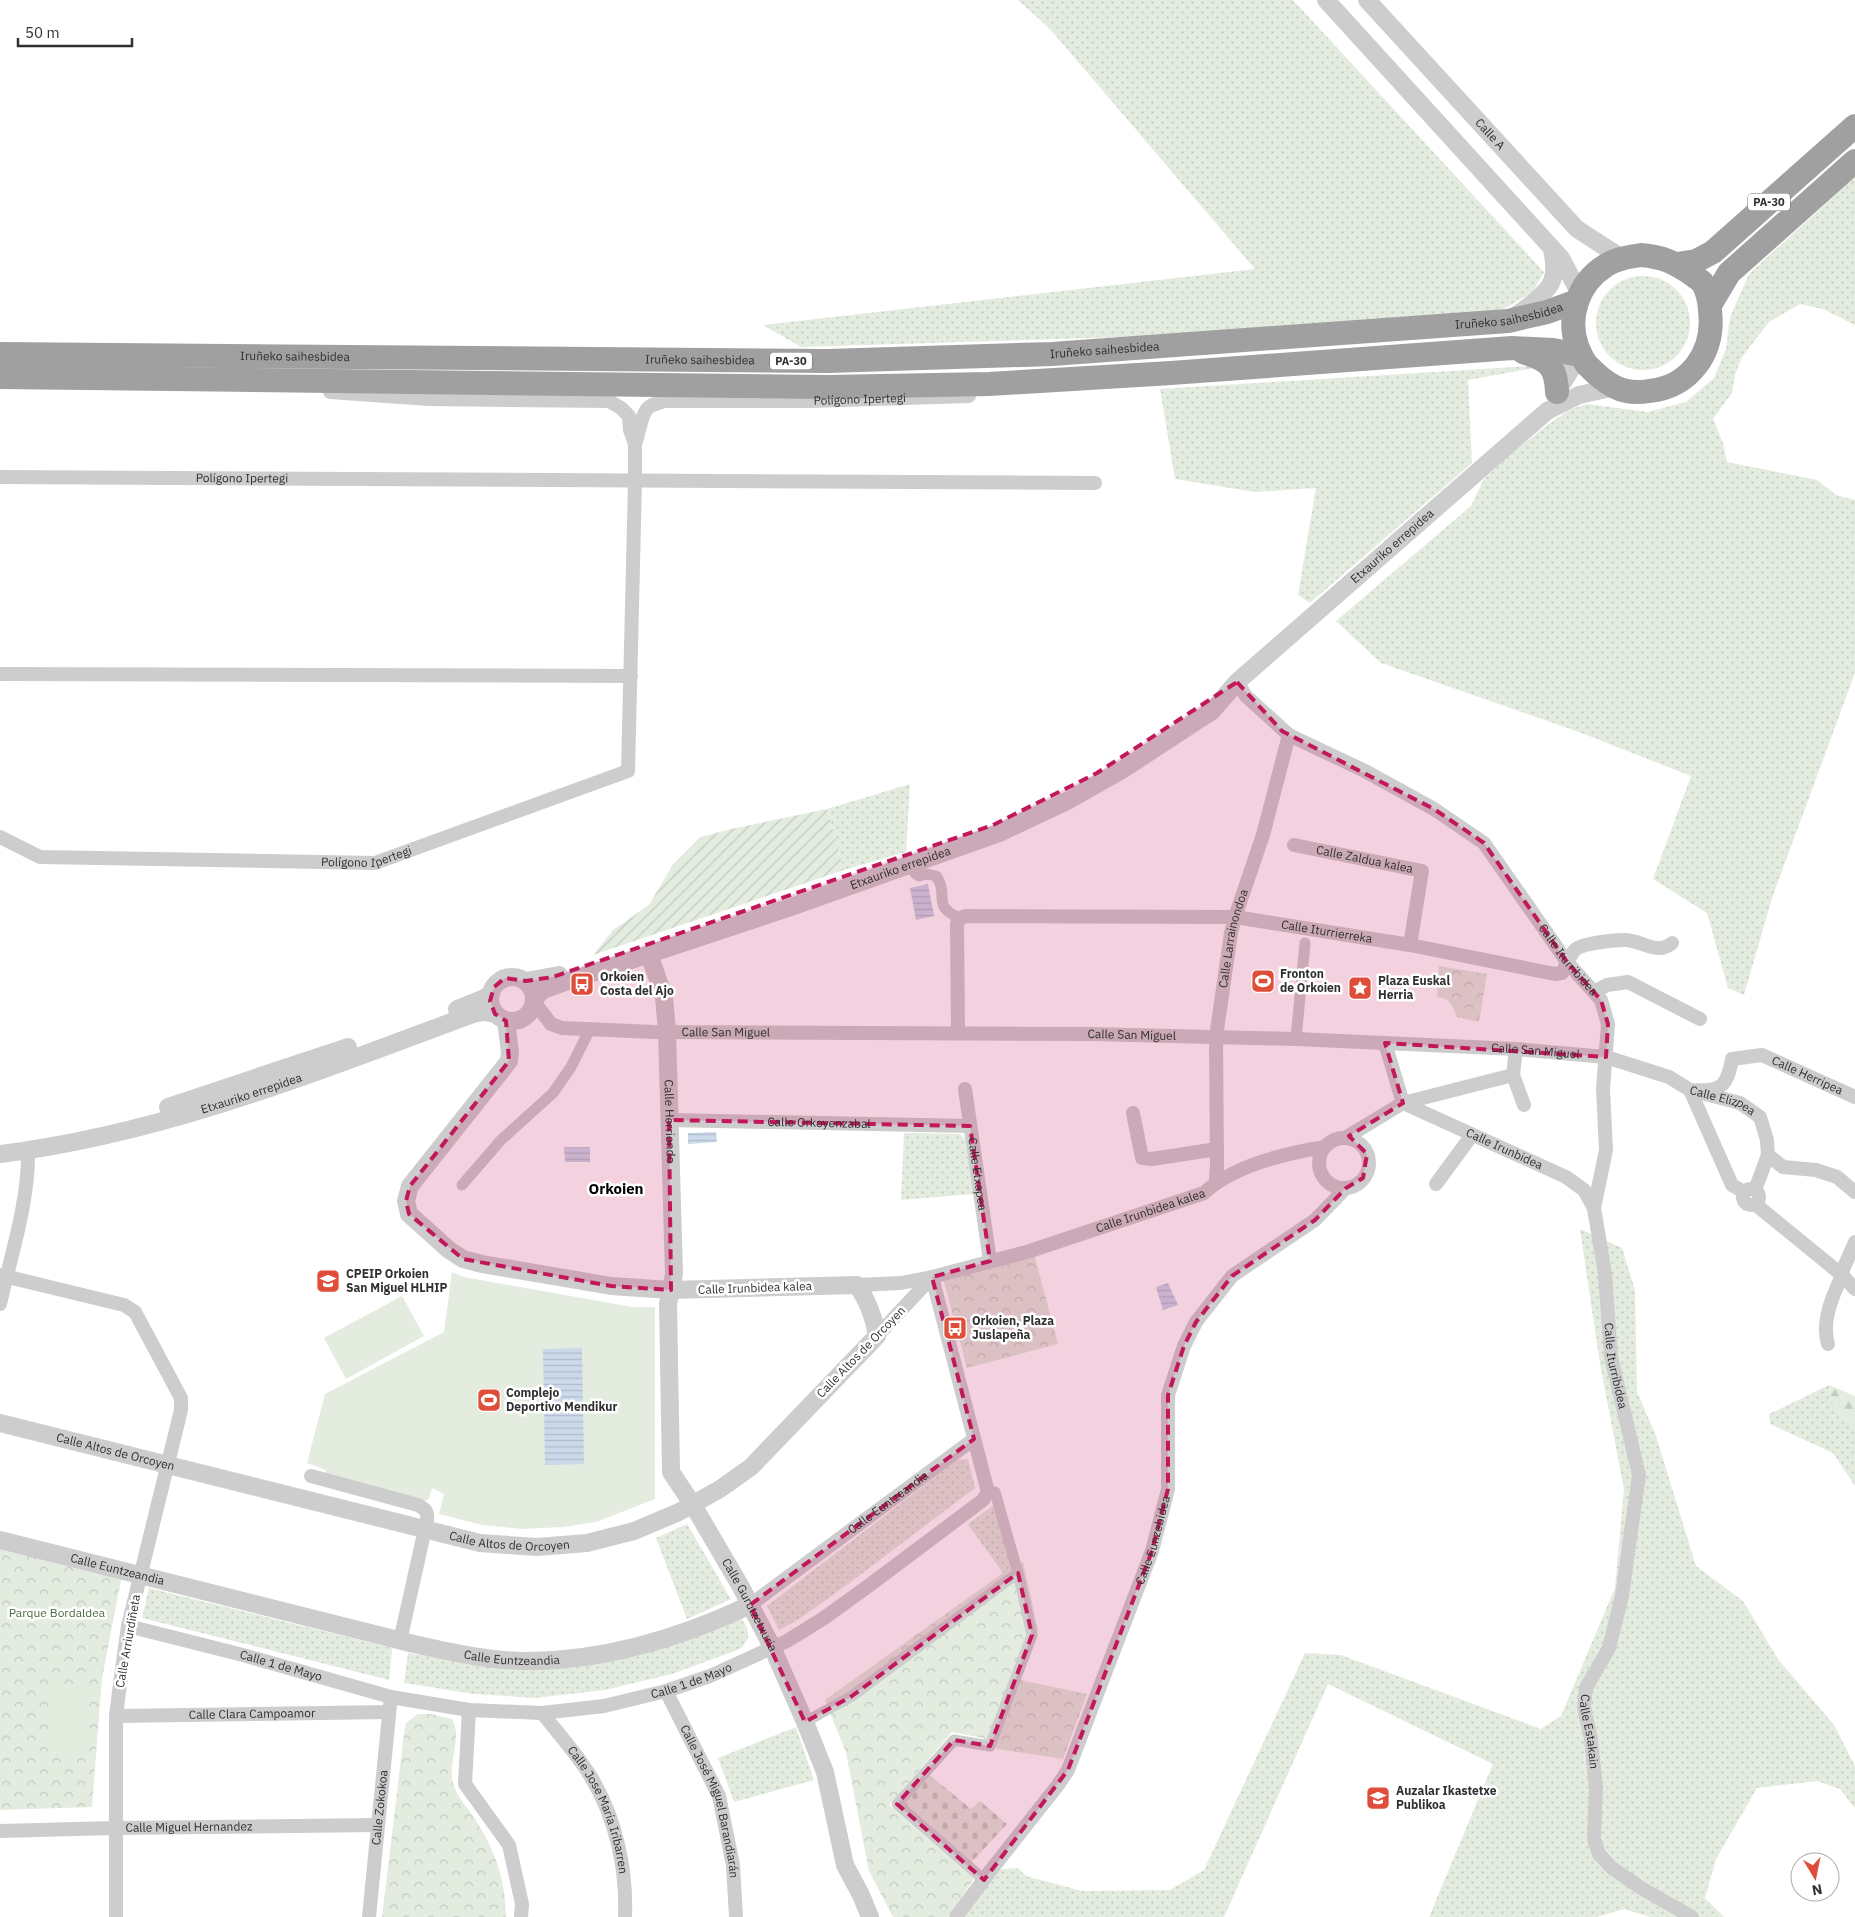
<svg xmlns="http://www.w3.org/2000/svg" width="1855" height="1917" viewBox="0 0 1855 1917" font-family="'IBM Plex Sans',sans-serif">
  <style>
    .grass { fill: url(#grass-dots) }
    .forest { fill: url(#forest-firs) }
    .cemetery { fill: url(#cemetery-stones) }
    .park { fill: url(#park-crowns) }
    .garden { fill: url(#garden-furrows) }
    .pitch { fill: #e3ecdf }
    .water { fill: url(#water-rules) }
    .lines { fill: none; stroke-linecap: round; stroke-linejoin: round }
    .pedestrian { stroke: #cdcdcd; stroke-width: 11 }
    .minor { stroke: #cdcdcd; stroke-width: 14 }
    .tertiary { stroke: #cdcdcd; stroke-width: 18 }
    .trunk { stroke: #a0a0a0; stroke-width: 24 }
    .marked { fill: #c2185b; fill-opacity: 0.2; stroke: #c2185b; stroke-width: 4; stroke-dasharray: 10 6; stroke-linejoin: round }
    .labels { text-anchor: middle; stroke-width: 5; stroke-linejoin: round; paint-order: stroke }
    .shield { fill: #fff; stroke: #6e6e6e; stroke-width: 1 }
    .shield-label { font-size: 11px; font-weight: bold; fill: #303030 }
    .street-label { font-size: 12px; fill: #303030; stroke: #fff }
    .poi-label { font-size: 12px; font-weight: bold; fill: #303030; stroke: #fff; text-anchor: start }
    .park-label { font-size: 12px; fill: #4a6a3f; stroke: #fff }
    .quarter-label { font-size: 15px; font-weight: bold; fill: #000; stroke: #fff }
  </style>
  <defs>
    <pattern id="grass-dots" width="8" height="8" patternUnits="userSpaceOnUse" patternTransform="scale(1.25)"><rect width="8" height="8" fill="#e3ecdf"/><path d="M2 2h.1M6 6h.1" fill="none" stroke="#c3cbc0" stroke-width="1.8" stroke-linecap="round"/></pattern>
    <pattern id="forest-firs" width="22" height="20" patternUnits="userSpaceOnUse" patternTransform="scale(1.25)"><rect width="22" height="20" fill="#e3ecdf"/><path d="M5 1l3.5 6h-7zM16 11l3.5 6h-7z" fill="#c3cbc0"/></pattern>
    <pattern id="cemetery-stones" width="16" height="16" patternUnits="userSpaceOnUse" patternTransform="scale(1.25)"><rect width="16" height="16" fill="#e3ecdf"/><path d="M2 7V4a2 2 0 0 1 4 0v3zM10 15v-3a2 2 0 0 1 4 0v3z" fill="#c3cbc0"/></pattern>
    <pattern id="park-crowns" width="20" height="18" patternUnits="userSpaceOnUse" patternTransform="scale(1.25)"><rect width="20" height="18" fill="#e3ecdf"/><path d="M2 6a3 3 0 1 1 6 0M12 15a3 3 0 1 1 6 0" fill="none" stroke="#c3cbc0"/></pattern>
    <pattern id="garden-furrows" width="10" height="10" patternUnits="userSpaceOnUse" patternTransform="scale(1.25)"><rect width="10" height="10" fill="#e3ecdf"/><path d="M-1 1l2-2M0 10L10 0M9 11l2-2" fill="none" stroke="#c3cbc0"/></pattern>
    <pattern id="water-rules" width="6" height="5" patternUnits="userSpaceOnUse" patternTransform="scale(1.25)"><rect width="6" height="5" fill="#ccd9eb"/><path d="M0 2.5h6" fill="none" stroke="#b0bbca"/></pattern>
  </defs>
  <rect width="100%" height="100%" fill="#fff"/>
  <!-- grass -->
  <g class="grass">
    <path d="M1018,0H1293L1544,272L1533,292L1500,311L1152,336L801,347L763,325L1255,269L1050,29Z"/>
    <path d="M1855,177V325L1823,309L1800,304L1769,322L1742,357L1735,375L1732,393L1713,419L1723,443L1727,462L1817,480L1836,495L1855,500V673L1772,898L1744,995L1728,988L1707,913L1653,879L1691,776L1579,732L1381,663L1336,621L1471,506L1484,479L1506,458L1546,426L1569,410L1587,404L1648,412L1686,402L1714,378L1726,349L1730,317L1749,274Z"/>
    <circle cx="1643" cy="323" r="47"/>
    <path d="M1530,366L1540,367L1468,380L1472,463L1310,603L1298,595L1316,488L1255,492L1175,479L1160,389Z"/>
    <path d="M910,784L906,852L844,870L827,809Z"/>
    <path d="M904,1133L960,1134L965,1139L974,1194L901,1200Z"/>
    <path d="M1580,1229L1622,1248L1635,1290L1637,1392L1655,1433L1696,1566L1743,1601L1778,1659L1834,1725L1855,1766V1808L1840,1789L1817,1781L1757,1788L1716,1859L1705,1898L1724,1917H1650L1624,1909L1597,1917H1429L1493,1764L1328,1684L1224,1917H956L991,1870L1018,1868L1026,1876L1082,1891L1170,1890L1204,1870L1305,1653L1341,1655L1541,1729L1561,1716L1615,1588L1624,1489L1600,1364Z"/>
    <path d="M1829,1385L1830,1399L1855,1431V1486L1833,1453L1770,1424L1769,1414Z"/>
    <path d="M968,1459L975,1488L844,1587L799,1619L779,1630L767,1606L957,1460Z"/>
    <path d="M998,1502L1013,1568L1003,1573L968,1524Z"/>
    <path d="M687,1524L731,1599L687,1619L656,1538Z"/>
    <path d="M149,1588L392,1648L389,1680L142,1618Z"/>
    <path d="M741,1618C750,1631 752,1637 740,1649L672,1674L605,1690L535,1698L474,1694L404,1683L408,1653L492,1666L537,1668Z"/>
    <path d="M796,1727L814,1780L734,1802L718,1758Z"/>
  </g>
  <!-- forest -->
  <path class="forest" d="M1829,1385L1855,1396V1431L1830,1399Z"/>
  <!-- cemetery -->
  <path class="cemetery" d="M926,1772L971,1809L980,1801L1007,1824L968,1866L897,1804Z"/>
  <!-- park -->
  <g class="park">
    <path d="M1439,966L1487,974L1479,1022L1457,1017C1452,1005 1451,999 1437,997Z"/>
    <path d="M1034,1254L1058,1344L967,1368L943,1278Z"/>
    <path d="M0,1540L123,1570L102,1678L92,1807L0,1810Z"/>
    <path d="M1023,1562L1038,1630L1020,1680L1087,1694L1063,1759L998,1749L983,1738L952,1732L889,1805L974,1879L948,1917H893L869,1871L846,1753L825,1700L1003,1573Z"/>
    <path d="M418,1714H431L452,1719C463,1737 447,1763 453,1783C456,1796 468,1808 475,1819C496,1853 505,1877 506,1917H382L404,1734L406,1723Z"/>
  </g>
  <!-- garden -->
  <path class="garden" d="M827,809L844,870L593,955L613,930L649,905L672,866L701,837L731,829Z"/>
  <!-- pitch -->
  <g class="pitch">
    <path d="M452,1272L464,1277L632,1307H655V1499L596,1522L563,1527L523,1529L482,1525L439,1514L444,1494L432,1488L429,1499L423,1501L325,1476L326,1470L307,1463L325,1394L444,1332Z"/>
    <path d="M402,1296L424,1336L346,1379L324,1338Z"/>
    <path d="M87,1686L88,1754H50L49,1687Z"/>
  </g>
  <!-- water -->
  <g class="water">
    <path d="M928,884L934,916L916,920L910,888Z"/>
    <path d="M716,1132L717,1142L688,1144V1133Z"/>
    <path d="M564,1147H590V1162H565Z"/>
    <path d="M1168,1283L1178,1305L1163,1310L1156,1287Z"/>
    <path d="M582,1348L584,1464L545,1465L543,1349Z"/>
  </g>
  <g class="lines">
    <!-- pedestrian -->
    <g class="pedestrian">
      <path d="M912,865L915,873L919,876L927,874L936,876C950,894 930,906 960,918"/>
      <path d="M1296,1039L1305,943"/>
      <path d="M462,1185L501,1140L553,1093L571,1067L590,1029"/>
      <path d="M805,1722L852,1696L1018,1573"/>
      <path d="M984,1880L897,1804L954,1740L990,1746L1032,1635L1018,1573L995,1492H988"/>
    </g>
    <!-- minor -->
    <g class="minor">
      <path id="s1" d="M635,444C639,435 641,413 649,407C653,404 659,403 664,401H810L969,396"/>
      <path id="s2" d="M0,477L1095,483"/>
      <path d="M0,674L631,676"/>
      <path id="s3" d="M1237,682L1246,696L1289,735L1365,771L1434,809L1484,843L1567,962L1601,1000L1608,1024L1603,1089L1606,1150L1594,1208L1605,1274L1611,1357L1639,1475L1622,1596L1609,1648L1586,1688L1584,1707L1591,1739L1596,1788L1594,1839L1599,1854L1612,1868L1641,1888L1692,1917"/>
      <path id="s4" d="M0,837L40,857L375,863L628,771L635,482V444L630,430L629,416L621,408L609,401L429,399L330,392"/>
      <path id="s5" d="M1294,845L1422,871L1410,945"/>
      <path d="M1594,992L1607,985L1628,982L1700,1019"/>
      <path id="s6" d="M535,1003L551,1024L562,1028L654,1032L1092,1034L1296,1039L1516,1049L1606,1057L1669,1077L1690,1090L1740,1103L1760,1117L1767,1140L1768,1155L1783,1167L1816,1170L1837,1177L1855,1192"/>
      <path id="s7" d="M958,1033L957,924L960,918L966,916L1235,917L1410,945L1555,974L1562,973C1566,966 1570,954 1576,949C1584,943 1615,940 1625,940C1642,940 1657,956 1672,943"/>
      <path d="M1385,1043L1403,1103L1513,1075L1516,1049"/>
      <path d="M1513,1075L1524,1105"/>
      <path id="s8" d="M965,1089L990,1261"/>
      <path d="M1133,1113L1142,1158L1152,1159L1217,1149"/>
      <path id="s9" d="M669,1120L970,1126"/>
      <path id="s10" d="M1345,1138L1403,1103L1566,1177L1584,1190L1594,1208"/>
      <circle cx="1344" cy="1163" r="25"/>
      <path id="s11" d="M1216,1182L1217,1165L1216,1037L1231,933L1235,917L1263,835L1289,735"/>
      <path d="M1436,1184L1472,1135"/>
      <circle cx="1751" cy="1197" r="8"/>
      <path d="M1755,1190L1768,1155"/>
      <path id="s12" d="M1744,1192L1732,1185L1690,1090C1720,1092 1727,1088 1732,1059L1762,1055L1855,1097"/>
      <path d="M1755,1204L1842,1275C1833,1295 1821,1322 1828,1344"/>
      <path d="M1855,1242L1844,1267L1842,1275L1855,1289"/>
      <path d="M0,1275L124,1305L135,1312L181,1398V1410L128,1626L121,1676L116,1716V1917"/>
      <path id="s13" d="M857,1285L901,1283L932,1277L1030,1251L1204,1193C1233,1166 1287,1153 1325,1147"/>
      <path d="M0,1304C11,1255 29,1201 28,1151"/>
      <path d="M877,1336L932,1277"/>
      <path d="M311,1476L418,1505C425,1509 428,1511 427,1520L400,1641"/>
      <path id="s14" d="M750,1605L974,1439"/>
      <path id="s15" d="M128,1626L243,1655L391,1697L469,1710L542,1713L604,1706L666,1691L710,1676L787,1641L824,1618L867,1587L983,1500L988,1492L932,1277"/>
      <path id="s16" d="M666,1691L719,1796L733,1865L736,1917"/>
      <path d="M469,1710L465,1784L509,1845L522,1904L521,1917"/>
      <path id="s17" d="M542,1713C558,1733 577,1754 591,1777C616,1818 627,1870 625,1917"/>
      <path id="s18" d="M116,1716L389,1712"/>
      <path id="s19" d="M0,1831L115,1828L378,1825"/>
      <path id="s20" d="M369,1917L390,1705"/>
      <path id="s21" d="M956,1917L991,1870L1058,1785L1068,1770L1152,1551L1168,1489V1395L1184,1346L1196,1322L1232,1276L1315,1220L1346,1188"/>
    </g>
    <!-- tertiary -->
    <g class="tertiary">
      <path d="M1326,0L1561,258L1580,294"/>
      <path id="s22" d="M1367,0L1577,229L1622,258"/>
      <path d="M1515,316C1525,309 1548,292 1552,281C1556,270 1554,260 1552,249"/>
      <path d="M1555,395L1580,355"/>
      <path id="s23" d="M649,954L664,997L667,1031L674,1274L668,1304L671,1472L693,1505L741,1587L772,1647L805,1722L825,1772L845,1865L861,1895L870,1917"/>
      <circle cx="512" cy="999" r="22"/>
      <path d="M526,981L559,975"/>
      <path id="s24" d="M535,998L543,990L565,982L791,907L999,833L1069,800L1122,770L1212,711L1237,682L1547,411L1579,395L1615,387"/>
      <path d="M457,1009L482,999L491,994"/>
      <path d="M168,1107L348,1047"/>
      <path id="s25" d="M0,1154C163,1134 319,1071 473,1014L484,1012L495,1014"/>
      <path id="s26" d="M0,1423L480,1543L537,1547L587,1543L634,1531L679,1512L720,1489L751,1467L877,1336C874,1316 868,1301 857,1285L671,1290L611,1286L482,1264L463,1259L449,1250L409,1214L406,1201L410,1186L509,1061L510,1053L506,1021"/>
      <path id="s27" d="M0,1540L414,1644C451,1652 489,1661 527,1661C605,1661 680,1638 750,1605"/>
    </g>
    <!-- trunk -->
    <g class="trunk">
      <path d="M1641,255C1663,257 1674,262 1693,275C1695,277 1700,280 1702,282C1707,289 1710,303 1710,311C1715,352 1690,387 1649,391C1638,393 1625,392 1615,387C1606,383 1595,373 1588,366C1583,361 1580,353 1577,346C1567,317 1578,283 1605,266C1615,259 1628,257 1641,255Z"/>
      <path d="M1677,264L1696,261L1713,252L1855,126"/>
      <path d="M1710,305L1729,273L1855,161"/>
      <path d="M1523,352C1547,360 1556,364 1557,392"/>
      <path id="s28" d="M0,354L828,361L1052,354L1508,321L1547,312L1577,301"/>
      <path d="M0,377L828,387L989,384L1171,373L1512,348L1553,350L1580,355"/>
    </g>
  </g>
  <!-- marked area -->
  <path class="marked" d="M1237,682L1282,731L1434,809L1484,843L1567,962L1601,1000L1608,1024L1606,1057L1385,1043L1403,1103L1349,1136L1367,1154L1363,1178L1346,1188L1315,1220L1232,1276L1196,1322L1184,1346L1168,1395V1489L1152,1551L1068,1770L984,1880L897,1804L954,1740L990,1746L1032,1635L1018,1573L852,1696L805,1722L750,1605L974,1439L932,1277L990,1261L970,1126L669,1120L671,1290L611,1286L463,1259L409,1214L406,1201L410,1186L509,1061L506,1021L495,1014L490,1001L494,987L505,978L526,981L553,977L993,825L1097,773Z"/>
  <!-- icons -->
  <defs>
    <g id="stadium-square" transform="scale(1.25)"><rect x="-9" y="-9" width="18" height="18" rx="4" fill="#df4e3a" stroke="#fff"/><path d="M0-5a6.5 5 0 1 0 0 10a6.5 5 0 1 0 0-10ZM-3.5-1.8h7v3.6h-7Z" fill="#fff"/></g>
    <g id="bus-square" transform="scale(1.25)"><rect x="-9" y="-9" width="18" height="18" rx="4" fill="#df4e3a" stroke="#fff"/><path d="M-5-6H5V4H4V6H2V4H-2V6H-4V4H-5ZM-3.5-4V0h7V-4ZM-3.5 1.2v1.5H-2V1.2ZM2 1.2v1.5H3.5V1.2Z" fill="#fff"/></g>
    <g id="sight-square" transform="scale(1.25)"><rect x="-9" y="-9" width="18" height="18" rx="4" fill="#df4e3a" stroke="#fff"/><path d="M0-6L1.8-2.2L6-1.7L2.9 1.2L3.7 5.4L0 3.3L-3.7 5.4L-2.9 1.2L-6-1.7L-1.8-2.2Z" fill="#fff"/></g>
    <g id="school-square" transform="scale(1.25)"><rect x="-9" y="-9" width="18" height="18" rx="4" fill="#df4e3a" stroke="#fff"/><path d="M0-5L7-2L0 1L-7-2ZM-4 1L0 2.5L4 1V4Q0 6-4 4Z" fill="#fff"/></g>
  </defs>
  <g fill-rule="evenodd">
    <use href="#stadium-square" x="1263" y="981"/>
    <use href="#bus-square" x="582" y="984"/>
    <use href="#sight-square" x="1360" y="988"/>
    <use href="#school-square" x="328" y="1281"/>
    <use href="#bus-square" x="955" y="1328"/>
    <use href="#stadium-square" x="489" y="1400"/>
    <use href="#school-square" x="1378" y="1798"/>
  </g>
  <g class="labels">
    <!-- shield labels -->
    <g class="shield">
      <rect x="1748" y="193.5" width="42" height="17" rx="4"/>
      <rect x="770" y="352.5" width="42" height="17" rx="4"/>
    </g>
    <g class="shield-label">
      <text x="1769" y="206">PA-30</text>
      <text x="791" y="365">PA-30</text>
    </g>
    <!-- street labels -->
    <g class="street-label">
      <text dy="4" stroke="none"><textPath href="#s22" startOffset="182">Calle A</textPath></text>
      <text dy="4" stroke="none"><textPath href="#s28" startOffset="1511">Iruñeko saihesbidea</textPath></text>
      <text dy="4" stroke="none"><textPath href="#s28" startOffset="1105">Iruñeko saihesbidea</textPath></text>
      <text dy="4" stroke="none"><textPath href="#s28" startOffset="295">Iruñeko saihesbidea</textPath></text>
      <text dy="4" stroke="none"><textPath href="#s28" startOffset="700">Iruñeko saihesbidea</textPath></text>
      <text dy="4" stroke="none"><textPath href="#s1" startOffset="252">Polígono Ipertegi</textPath></text>
      <text dy="4" stroke="none"><textPath href="#s2" startOffset="242">Polígono Ipertegi</textPath></text>
      <text dy="4" stroke="none"><textPath href="#s24" startOffset="984">Etxauriko errepidea</textPath></text>
      <text dy="4" stroke="none"><textPath href="#s4" startOffset="372">Polígono Ipertegi</textPath></text>
      <text dy="4" stroke="none"><textPath href="#s5" startOffset="72">Calle Zaldua kalea</textPath></text>
      <text dy="4" stroke="none"><textPath href="#s24" startOffset="389">Etxauriko errepidea</textPath></text>
      <text dy="4" stroke="none"><textPath href="#s7" startOffset="484">Calle Iturrierreka</textPath></text>
      <text dy="4" stroke="none"><textPath href="#s11" startOffset="245">Calle Larrainondoa</textPath></text>
      <text dy="4" stroke="none"><textPath href="#s3" startOffset="442">Calle Iturribidea</textPath></text>
      <text dy="4" stroke="none"><textPath href="#s6" startOffset="202">Calle San Miguel</textPath></text>
      <text dy="4" stroke="none"><textPath href="#s6" startOffset="608">Calle San Miguel</textPath></text>
      <text dy="4" stroke="none"><textPath href="#s6" startOffset="1012">Calle San Miguel</textPath></text>
      <text dy="4" stroke="none"><textPath href="#s12" startOffset="259">Calle Herripea</textPath></text>
      <text dy="4" stroke="none"><textPath href="#s25" startOffset="259">Etxauriko errepidea</textPath></text>
      <text dy="4" stroke="none"><textPath href="#s6" startOffset="1208">Calle Elizpea</textPath></text>
      <text dy="4" stroke="none"><textPath href="#s23" startOffset="170">Calle Herriondo</textPath></text>
      <text dy="4" stroke="none"><textPath href="#s9" startOffset="150">Calle Orkoyenzabal</textPath></text>
      <text dy="4" stroke="none"><textPath href="#s10" startOffset="179">Calle Irunbidea</textPath></text>
      <text dy="4" stroke="none"><textPath href="#s8" startOffset="86">Calle Etxapea</textPath></text>
      <text dy="4" stroke="none"><textPath href="#s13" startOffset="304">Calle Irunbidea kalea</textPath></text>
      <text transform="translate(755 1288) rotate(-2)" y="4">Calle Irunbidea kalea</text>
      <text transform="translate(861 1352) rotate(-46)" y="4">Calle Altos de Orcoyen</text>
      <text dy="4" stroke="none"><textPath href="#s3" startOffset="864">Calle Iturribidea</textPath></text>
      <text dy="4" stroke="none"><textPath href="#s26" startOffset="119">Calle Altos de Orcoyen</textPath></text>
      <text dy="4" stroke="none"><textPath href="#s14" startOffset="172">Calle Euntzeandia</textPath></text>
      <text dy="4" stroke="none"><textPath href="#s26" startOffset="524">Calle Altos de Orcoyen</textPath></text>
      <text dy="4" stroke="none"><textPath href="#s21" startOffset="430">Calle Eunzebidea</textPath></text>
      <text dy="4" stroke="none"><textPath href="#s27" startOffset="121">Calle Euntzeandia</textPath></text>
      <text dy="4" stroke="none"><textPath href="#s23" startOffset="676">Calle Gurutzetxuria</textPath></text>
      <text transform="translate(128 1641) rotate(-80)" y="4">Calle Arriurdiñeta</text>
      <text dy="4" stroke="none"><textPath href="#s27" startOffset="526">Calle Euntzeandia</textPath></text>
      <text dy="4" stroke="none"><textPath href="#s15" startOffset="158">Calle 1 de Mayo</textPath></text>
      <text dy="4" stroke="none"><textPath href="#s15" startOffset="578">Calle 1 de Mayo</textPath></text>
      <text dy="4" stroke="none"><textPath href="#s18" startOffset="136">Calle Clara Campoamor</textPath></text>
      <text dy="4" stroke="none"><textPath href="#s3" startOffset="1242">Calle Estakain</textPath></text>
      <text dy="4" stroke="none"><textPath href="#s16" startOffset="120">Calle José Miguel Barandiarán</textPath></text>
      <text dy="4" stroke="none"><textPath href="#s20" startOffset="110">Calle Zokokoa</textPath></text>
      <text dy="4" stroke="none"><textPath href="#s17" startOffset="114">Calle Jose María Iribarren</textPath></text>
      <text dy="4" stroke="none"><textPath href="#s19" startOffset="189">Calle Miguel Hernandez</textPath></text>
    </g>
    <!-- poi labels -->
    <g class="poi-label">
      <text x="1280" y="978">Fronton<tspan x="1280" dy="14">de Orkoien</tspan></text>
      <text x="600" y="981">Orkoien<tspan x="600" dy="14">Costa del Ajo</tspan></text>
      <text x="1378" y="985">Plaza Euskal<tspan x="1378" dy="14">Herria</tspan></text>
      <text x="346" y="1278">CPEIP Orkoien<tspan x="346" dy="14">San Miguel HLHIP</tspan></text>
      <text x="972" y="1325">Orkoien, Plaza<tspan x="972" dy="14">Juslapeña</tspan></text>
      <text x="506" y="1397">Complejo<tspan x="506" dy="14">Deportivo Mendikur</tspan></text>
      <text x="1396" y="1795">Auzalar Ikastetxe<tspan x="1396" dy="14">Publikoa</tspan></text>
    </g>
    <!-- park labels -->
    <g class="park-label">
      <text x="57" y="1617">Parque Bordaldea</text>
    </g>
    <!-- quarter labels -->
    <g class="quarter-label">
      <text x="616" y="1194">Orkoien</text>
    </g>
  </g>
  <!-- north arrow -->
  <g transform="translate(1815 1877) rotate(170)"><circle r="24" fill="#ffffff" stroke="#acacac"/>
  <path d="M0-4L9 19L0 12L-9 19Z" fill="#df4e3a"/>
  <text y="-8" font-size="14" font-weight="bold" text-anchor="middle" fill="#303030">N</text>
  </g>
  <!-- scale -->
  <path d="M18 38v8h114v-8" fill="none" stroke="#303030" stroke-width="2.5"/>
  <text x="25" y="38" font-size="15" fill="#303030" stroke="#ffffff" stroke-width="4" paint-order="stroke">50 m</text>
</svg>
